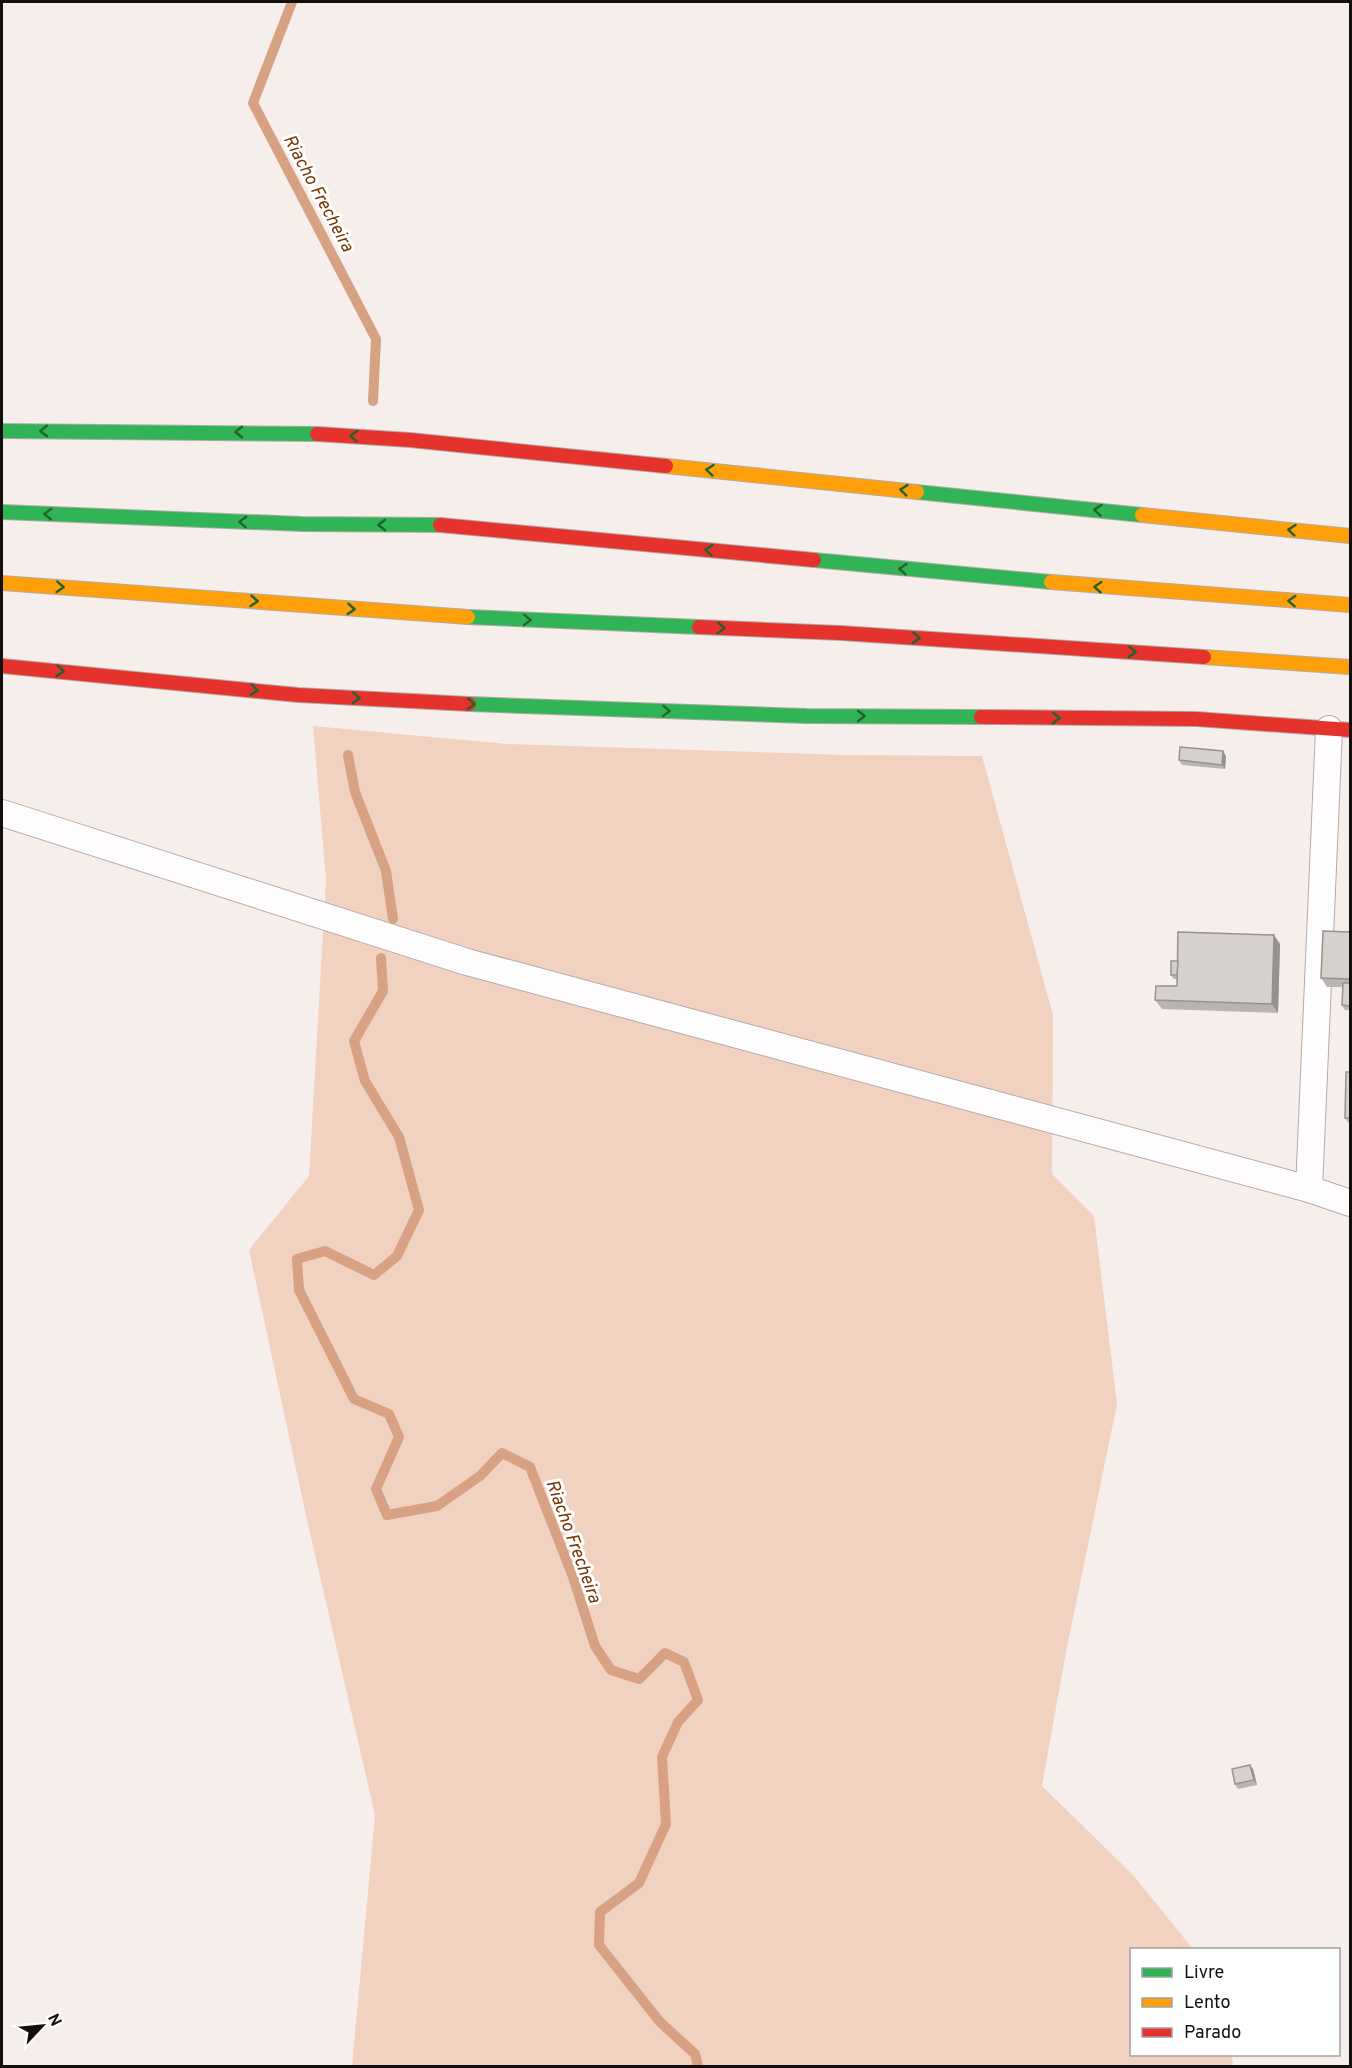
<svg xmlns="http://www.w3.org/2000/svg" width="1352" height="2068" viewBox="0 0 1352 2068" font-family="Overpass,sans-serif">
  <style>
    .green { fill: #f1d1c0 }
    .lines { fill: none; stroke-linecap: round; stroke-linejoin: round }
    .stream { stroke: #d7a184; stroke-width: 10 }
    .street-casing { stroke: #b1aba8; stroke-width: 28 }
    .fast-casing { stroke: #b1aba8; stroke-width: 16 }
    .slow-casing { stroke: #b1aba8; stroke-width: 16 }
    .jam-casing { stroke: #b1aba8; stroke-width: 16 }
    .street { stroke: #fefcfc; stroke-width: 26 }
    .fast { stroke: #30b455; stroke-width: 14 }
    .slow { stroke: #ff9f0a; stroke-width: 14 }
    .jam { stroke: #e5322d; stroke-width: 14 }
    .wall { fill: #b9b4b0 }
    .shaded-wall { fill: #969290 }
    .building { fill: #d7d1cd; stroke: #969290; stroke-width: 1.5 }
    .oneway { stroke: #226230 }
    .labels { text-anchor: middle; stroke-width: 6; stroke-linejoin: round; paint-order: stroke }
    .water-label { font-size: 18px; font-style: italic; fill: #730; stroke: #fff }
  </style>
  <rect width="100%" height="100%" fill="#f6eeea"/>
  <!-- green -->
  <path class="green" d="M313,726L507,744L846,755L982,756L1053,1015L1052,1174L1094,1216L1117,1404L1066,1652L1042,1786L1133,1875L1193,1949L1132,1950V2054L1232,2055L1233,2066H352L375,1815L307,1520L249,1250L309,1176L326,880Z"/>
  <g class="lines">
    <!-- stream -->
    <g class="stream">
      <path d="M292,2L253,103L376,339L373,401"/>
      <path d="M348,755L355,792L386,871L393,919"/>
      <path d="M381,958L383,991L354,1041L365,1081L399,1137L419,1210L397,1256L374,1275L325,1251L297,1259L299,1290L354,1399L389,1414L399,1437L376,1489L387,1515L437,1506L480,1476L502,1453L530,1467L573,1577L595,1646L611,1670L639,1679L665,1653L684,1662L698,1700L678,1722L662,1757L666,1824L639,1883L600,1912L599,1945L660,2022L695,2054L698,2066"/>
    </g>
    <!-- street casing -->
    <g class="street-casing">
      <g id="street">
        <path d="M2,813L467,962L1309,1189L1350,1203"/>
        <path d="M1309,1189L1329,729"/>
      </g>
    </g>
    <!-- fast casing -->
    <g class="fast-casing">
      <g id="fast">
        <path d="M2,431L317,434"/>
        <path d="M917,492L1142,515"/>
        <path d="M2,512L302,524L440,525"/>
        <path d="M814,560L1051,582"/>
        <path d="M468,617L699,627"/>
        <path d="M469,704L806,716L981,717"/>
      </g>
    </g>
    <!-- slow casing -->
    <g class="slow-casing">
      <g id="slow">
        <path d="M666,466L917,492"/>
        <path d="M1142,515L1350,536"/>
        <path d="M1051,582L1350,605"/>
        <path d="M2,583L468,617"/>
        <path d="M1204,657L1350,667"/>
      </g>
    </g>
    <!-- jam casing -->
    <g class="jam-casing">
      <g id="jam">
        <path d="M317,434L410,440L666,466"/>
        <path d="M440,525L814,560"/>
        <path d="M699,627L841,633L1204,657"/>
        <path d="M2,666L298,695L469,704"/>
        <path d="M981,717L1196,719L1350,730"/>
      </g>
    </g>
    <!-- street -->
    <use href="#street" class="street"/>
    <!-- fast -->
    <use href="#fast" class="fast"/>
    <!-- slow -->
    <use href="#slow" class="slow"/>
    <!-- jam -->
    <use href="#jam" class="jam"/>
  </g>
  <!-- wall -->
  <g class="wall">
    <path d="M1226,756L1225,769L1182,765L1179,760Z"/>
    <path d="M1350,932V1010H1345L1342,1005V987H1327L1321,978Z"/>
    <path d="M1280,944L1278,1013L1162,1009L1155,1000L1177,986V979H1174L1171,975L1178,961Z"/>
    <path d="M1350,1072V1125L1345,1118Z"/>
    <path d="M1253,1769L1257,1785L1238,1789L1235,1784Z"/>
  </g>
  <!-- shaded-wall -->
  <g class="shaded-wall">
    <path d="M1223,751L1226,756L1225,769L1222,765Z"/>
    <path d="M1274,935L1280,944L1278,1013L1272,1004Z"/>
    <path d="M1250,1765L1253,1769L1257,1785L1254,1780Z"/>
  </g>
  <!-- building -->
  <g class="building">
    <path d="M1180,747L1223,751L1222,765L1179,760Z"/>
    <path d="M1323,931L1350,932V979L1321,978Z"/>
    <path d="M1178,932L1274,935L1272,1004L1155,1000L1156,986H1177Z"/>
    <path d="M1171,961H1178L1177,975H1171Z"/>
    <path d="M1343,983H1350V1006L1342,1005Z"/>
    <path d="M1346,1072H1350V1118H1345Z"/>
    <path d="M1250,1765L1254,1780L1235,1784L1232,1769Z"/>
  </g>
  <!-- one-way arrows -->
  <defs><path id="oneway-chevron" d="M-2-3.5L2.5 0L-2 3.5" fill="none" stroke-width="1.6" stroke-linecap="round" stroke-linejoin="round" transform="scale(1.5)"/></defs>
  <g class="oneway">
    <use href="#oneway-chevron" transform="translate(44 431) rotate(180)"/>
    <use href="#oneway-chevron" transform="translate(239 432) rotate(-180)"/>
    <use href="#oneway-chevron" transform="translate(354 436) rotate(-177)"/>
    <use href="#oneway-chevron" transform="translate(710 470) rotate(-174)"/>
    <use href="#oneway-chevron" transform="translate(904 490) rotate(-174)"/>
    <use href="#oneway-chevron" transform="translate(1098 510) rotate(-174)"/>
    <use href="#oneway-chevron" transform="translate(48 514) rotate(-178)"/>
    <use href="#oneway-chevron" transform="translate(243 522) rotate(-178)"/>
    <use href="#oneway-chevron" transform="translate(382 525) rotate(-180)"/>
    <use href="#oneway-chevron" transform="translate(1292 530) rotate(-174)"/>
    <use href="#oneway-chevron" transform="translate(709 550) rotate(-175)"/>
    <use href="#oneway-chevron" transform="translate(903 569) rotate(-175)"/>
    <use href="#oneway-chevron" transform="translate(60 587) rotate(4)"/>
    <use href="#oneway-chevron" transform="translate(1098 587) rotate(-176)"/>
    <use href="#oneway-chevron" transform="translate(254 601) rotate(4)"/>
    <use href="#oneway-chevron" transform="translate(1292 601) rotate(-176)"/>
    <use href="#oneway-chevron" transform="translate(351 609) rotate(4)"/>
    <use href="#oneway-chevron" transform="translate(527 620) rotate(2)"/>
    <use href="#oneway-chevron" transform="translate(721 628) rotate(2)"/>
    <use href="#oneway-chevron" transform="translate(916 638) rotate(4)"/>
    <use href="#oneway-chevron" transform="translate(1132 652) rotate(4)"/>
    <use href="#oneway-chevron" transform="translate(60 671) rotate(6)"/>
    <use href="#oneway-chevron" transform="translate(254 690) rotate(6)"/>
    <use href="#oneway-chevron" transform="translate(356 698) rotate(4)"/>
    <use href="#oneway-chevron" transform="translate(471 704) rotate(2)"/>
    <use href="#oneway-chevron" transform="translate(666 711) rotate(2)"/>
    <use href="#oneway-chevron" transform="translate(861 716)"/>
    <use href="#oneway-chevron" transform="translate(1056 718)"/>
  </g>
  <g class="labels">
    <!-- water labels -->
    <g class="water-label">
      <text transform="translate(319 193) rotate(62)" y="6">Riacho Frecheira</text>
      <text transform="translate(574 1541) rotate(70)" y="6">Riacho Frecheira</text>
    </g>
  </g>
  <!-- border -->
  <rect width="1352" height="2068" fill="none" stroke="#130f0c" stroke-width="6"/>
  <!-- legend -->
  <rect x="1130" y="1948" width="210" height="108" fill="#ffffff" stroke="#a19f9e" stroke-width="1.5"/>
  <rect x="1142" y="1968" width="30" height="9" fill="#30b455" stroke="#a19f9e" stroke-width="1.5"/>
  <text x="1184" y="1978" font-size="18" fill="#130f0c">Livre</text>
  <rect x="1142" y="1998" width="30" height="9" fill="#ff9f0a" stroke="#a19f9e" stroke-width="1.5"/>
  <text x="1184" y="2008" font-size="18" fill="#130f0c">Lento</text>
  <rect x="1142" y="2028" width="30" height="9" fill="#e5322d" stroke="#a19f9e" stroke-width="1.5"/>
  <text x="1184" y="2038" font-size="18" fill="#130f0c">Parado</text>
  <!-- north arrow -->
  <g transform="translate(42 2026) rotate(64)" stroke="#ffffff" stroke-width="4.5" paint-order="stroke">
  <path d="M0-4.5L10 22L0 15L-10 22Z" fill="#130f0c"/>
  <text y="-9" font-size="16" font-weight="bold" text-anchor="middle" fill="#130f0c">N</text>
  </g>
</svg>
